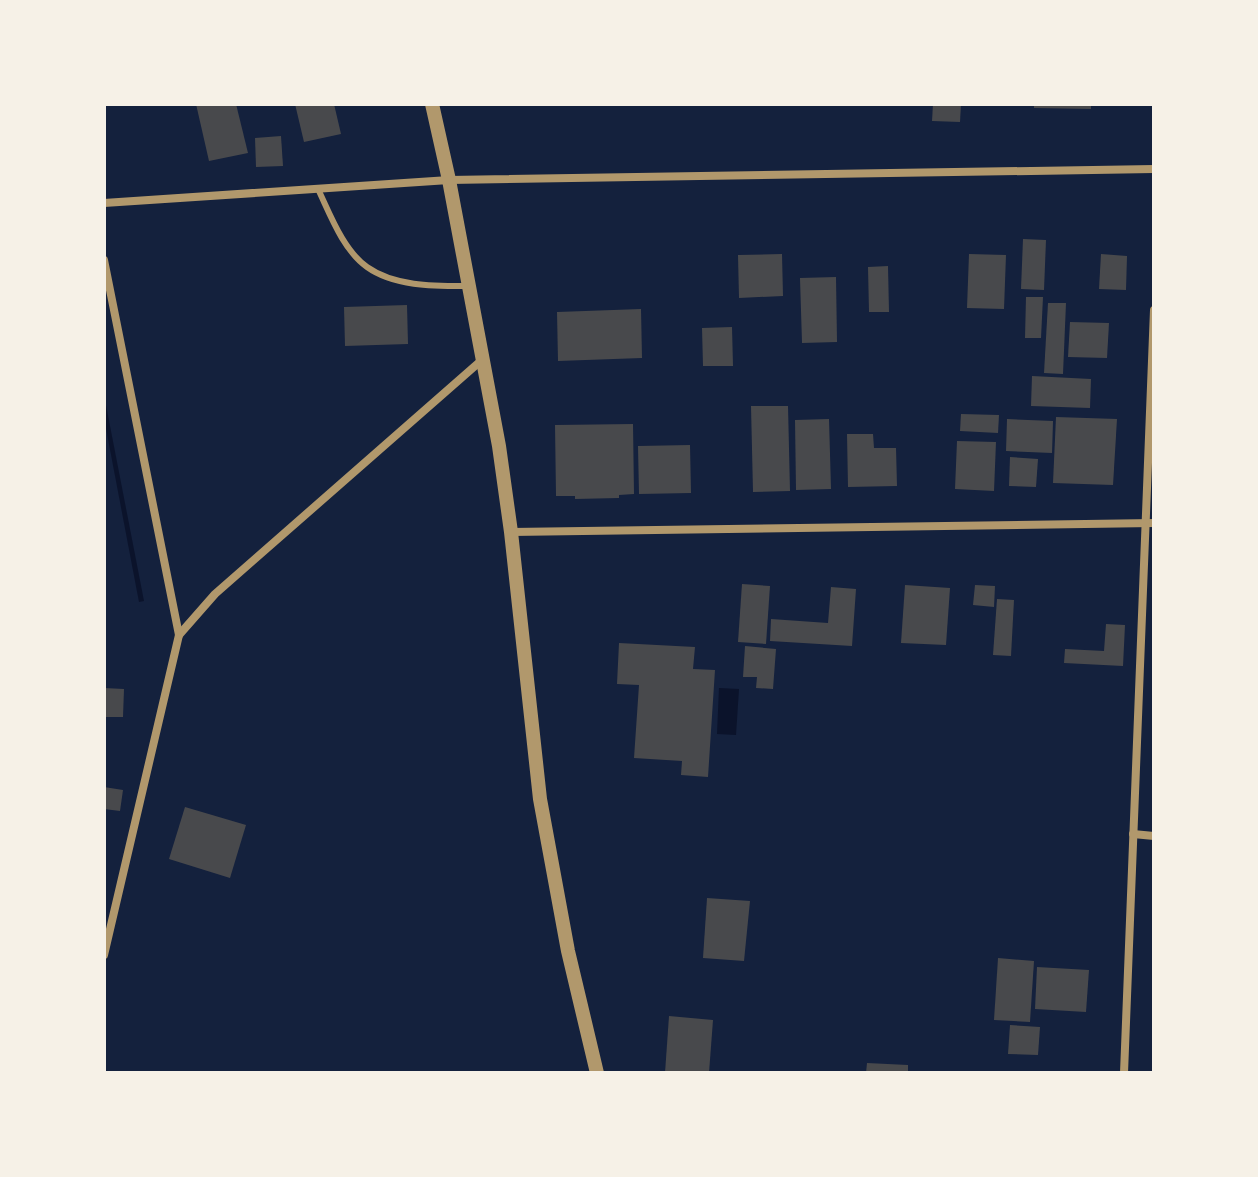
<svg xmlns="http://www.w3.org/2000/svg" width="1258" height="1177" viewBox="0 0 1258 1177" font-family="'PT Sans Narrow',sans-serif">
  <style>
    .water { fill: #0b132b }
    .building { fill: #48494c }
    .lines { fill: none; stroke-linecap: round; stroke-linejoin: round }
    .service { stroke: #b1986c; stroke-width: 6 }
    .minor { stroke: #b1986c; stroke-width: 8 }
    .tertiary { stroke: #b1986c; stroke-width: 14 }
  </style>
  <rect width="100%" height="100%" fill="#14213d"/>
  <!-- water -->
  <g class="water">
    <path d="M104,395L144,601L139,602L104,418Z"/>
    <path d="M719,688L739,689L736,735L717,734Z"/>
  </g>
  <!-- building -->
  <g class="building">
    <path d="M196,104H236L248,153L209,161Z"/>
    <path d="M295,104H334L341,134L304,142Z"/>
    <path d="M933,104H961L960,122L932,121Z"/>
    <path d="M1034,104H1091V109L1034,108Z"/>
    <path d="M281,136L283,166L256,167L255,138Z"/>
    <path d="M1023,239L1046,240L1044,290L1021,289Z"/>
    <path d="M782,254L783,296L739,298L738,255Z"/>
    <path d="M969,254L1006,255L1004,309L967,308Z"/>
    <path d="M1101,254L1127,256L1126,290L1099,289Z"/>
    <path d="M888,266L889,312H869L868,267Z"/>
    <path d="M836,277L837,342L802,343L800,278Z"/>
    <path d="M1026,297H1043L1041,338H1025Z"/>
    <path d="M1048,303H1066L1063,374L1044,373Z"/>
    <path d="M407,305L408,344L345,346L344,307Z"/>
    <path d="M641,309L642,358L558,361L557,312Z"/>
    <path d="M1070,322L1109,323L1107,358L1068,357Z"/>
    <path d="M732,327L733,366H703L702,328Z"/>
    <path d="M1032,376L1091,379L1090,408L1031,406Z"/>
    <path d="M751,406H788L790,491L753,492Z"/>
    <path d="M961,414L999,415L998,433L960,431Z"/>
    <path d="M1056,417L1117,419L1113,485L1053,483Z"/>
    <path d="M829,419L831,489L796,490L795,420Z"/>
    <path d="M1007,419L1053,421L1052,453L1006,451Z"/>
    <path d="M633,424L634,494L619,495V498L575,499V496H556L555,425Z"/>
    <path d="M847,434H873L874,448H896L897,486L848,487Z"/>
    <path d="M957,441L996,442L994,491L955,489Z"/>
    <path d="M690,445L691,493L639,494L638,446Z"/>
    <path d="M1010,457L1038,459L1036,487L1009,486Z"/>
    <path d="M742,584L770,586L766,644L738,642Z"/>
    <path d="M905,585L950,588L946,645L901,643Z"/>
    <path d="M975,585L995,586L994,607L973,605Z"/>
    <path d="M831,587L856,589L852,646L770,641L771,619L828,623Z"/>
    <path d="M997,599L1014,600L1011,656L993,655Z"/>
    <path d="M1106,624L1125,625L1123,666L1064,663L1065,649L1104,651Z"/>
    <path d="M619,643L695,647L693,669L715,670L708,777L681,775L682,761L634,758L639,685L617,684Z"/>
    <path d="M745,646L776,649L773,689L756,688L757,677H743Z"/>
    <path d="M104,688L124,689L123,717H104Z"/>
    <path d="M104,787L123,790L120,811L104,809Z"/>
    <path d="M185,807L246,825L230,878L169,859Z"/>
    <path d="M707,898L750,901L744,961L703,958Z"/>
    <path d="M998,958L1034,961L1030,1022L994,1020Z"/>
    <path d="M1037,967L1089,970L1086,1012L1035,1009Z"/>
    <path d="M669,1016L713,1020L709,1073H665Z"/>
    <path d="M1010,1025L1040,1027L1038,1055L1008,1054Z"/>
    <path d="M867,1063L908,1065V1073H866Z"/>
  </g>
  <g class="lines">
    <!-- service -->
    <path class="service" d="M318,189C330,214 343,250 367,267C395,287 436,286 469,286"/>
    <!-- minor -->
    <g class="minor">
      <path d="M104,203L449,180L1154,169"/>
      <path d="M104,260L179,635"/>
      <path d="M511,532L1154,523"/>
      <path d="M1133,834L1154,836"/>
      <path d="M104,955L179,635L215,594L483,359"/>
      <path d="M1124,1073L1154,310"/>
    </g>
    <!-- tertiary -->
    <path class="tertiary" d="M432,104L449,180L499,446L511,532L540,799L568,951L597,1073"/>
  </g>
  <!-- border -->
  <rect width="1258" height="1177" fill="none" stroke="#f6f1e7" stroke-width="212"/>
</svg>
